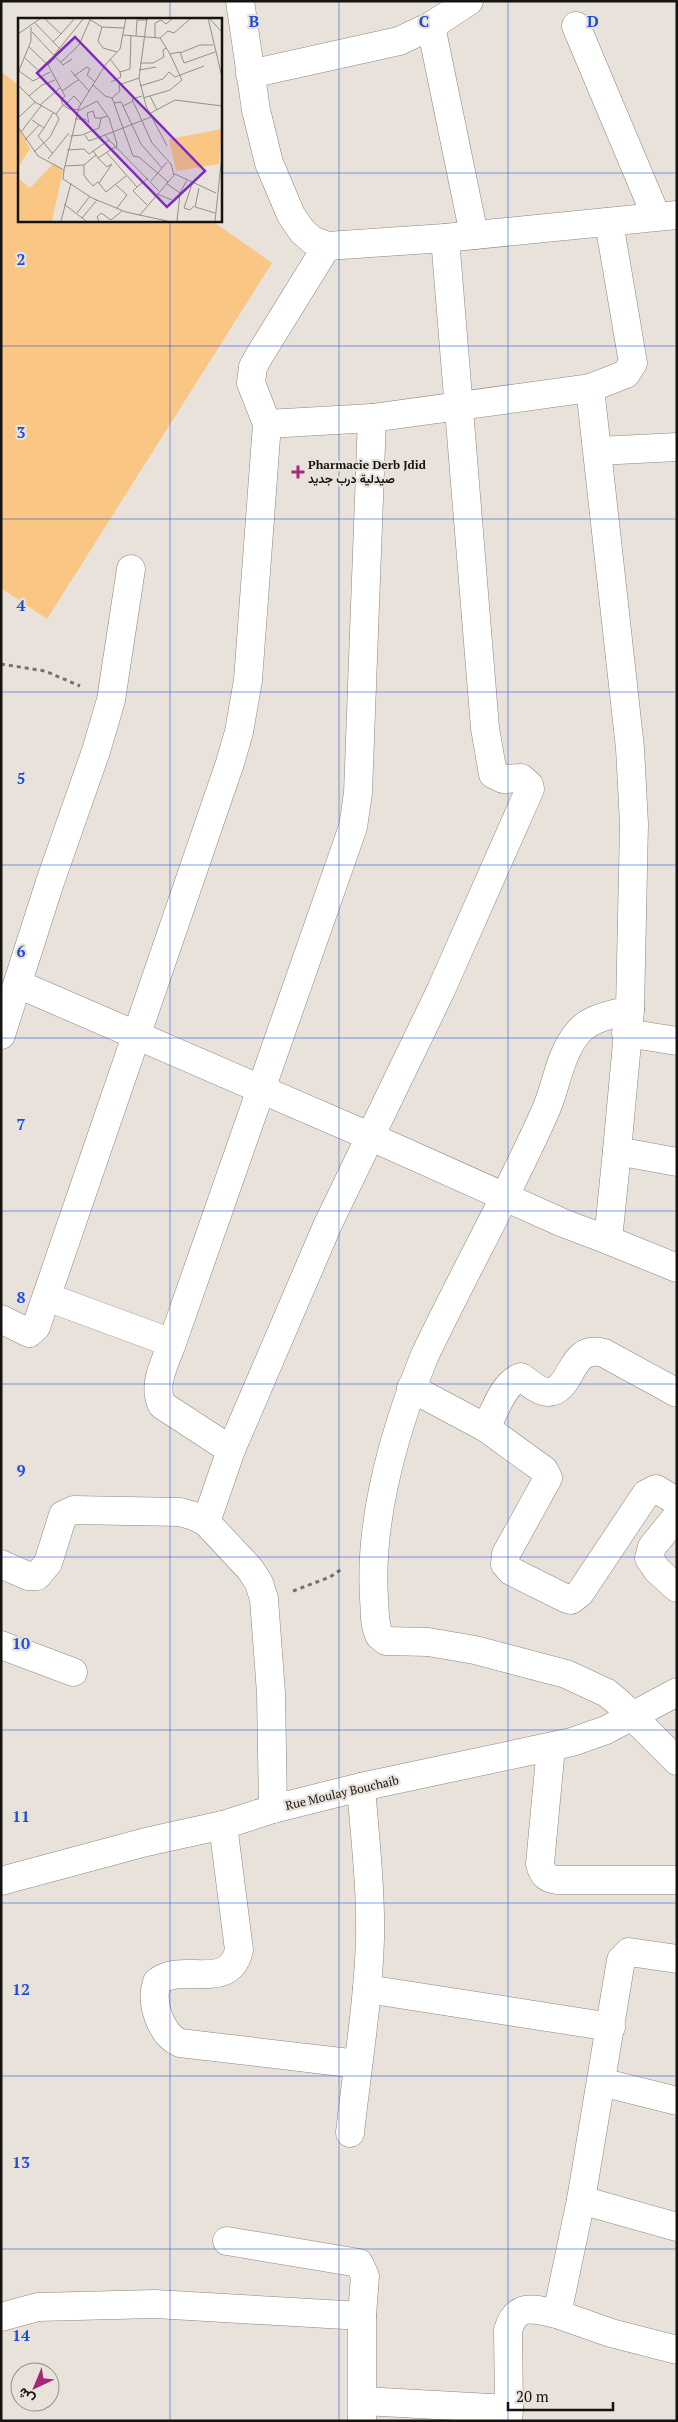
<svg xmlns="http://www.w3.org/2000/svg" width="678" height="2422" viewBox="0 0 678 2422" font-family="'PT Serif',Vazirmatn,serif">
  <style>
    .green { fill: #f9c684 }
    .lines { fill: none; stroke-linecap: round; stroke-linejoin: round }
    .street-casing { stroke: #8b857f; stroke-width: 29 }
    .path { stroke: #74706b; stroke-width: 3; stroke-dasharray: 4 4; stroke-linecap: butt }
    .street { stroke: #fff; stroke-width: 28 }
    .grid { fill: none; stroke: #1d4ed8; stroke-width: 1; stroke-opacity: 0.55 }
    .poi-dot { fill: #a62777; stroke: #e8e2db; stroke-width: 2 }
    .labels { text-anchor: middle; stroke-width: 4.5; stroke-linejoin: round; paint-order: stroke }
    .poi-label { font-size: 12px; font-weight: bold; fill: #141310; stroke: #e8e2db; text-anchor: start }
    .street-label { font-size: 12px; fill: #141310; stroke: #e8e2db }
    .inset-road { fill: none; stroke: #938f8a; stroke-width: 1 }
    .view { fill: #7b2cbf; fill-opacity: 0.15; stroke: #7b2cbf; stroke-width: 2.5 }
    .inset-edge { fill: none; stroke: #141310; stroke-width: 2.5 }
    .grid-label { font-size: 16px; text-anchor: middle; font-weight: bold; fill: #1d4ed8; stroke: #e8e2db; stroke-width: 4.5; stroke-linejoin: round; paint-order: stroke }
  </style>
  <rect width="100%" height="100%" fill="#e8e2db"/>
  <!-- green -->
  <path class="green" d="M1,72L19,85V220H211L272,263L47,619L1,588Z"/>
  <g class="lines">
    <!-- street casing -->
    <g class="street-casing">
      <g id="street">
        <path d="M240,1L256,110L269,163L291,215L302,231L312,240L327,246L445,238L677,215"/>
        <path d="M431,26L474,235"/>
        <path d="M576,26L656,216"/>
        <path d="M250,74L399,41L431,26L469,1"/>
        <path d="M609,222L633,363L626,374L590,388L630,748L634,824L630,1010L617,1151"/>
        <path d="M267,424L372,418L590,388"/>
        <path d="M598,451L677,447"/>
        <path d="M18,984L369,1136L563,1223L608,1240L617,1151L677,1162"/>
        <path d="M630,1010C611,1015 588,1018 576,1035C559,1057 556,1088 545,1112C508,1195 463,1275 424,1357C395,1430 369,1519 374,1598C375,1611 374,1624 379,1635L386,1641L428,1642L475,1650L566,1674L607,1693L619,1703L677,1761"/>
        <path d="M626,1033L677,1041"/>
        <path d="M1,1035L50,882L96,751L111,700L131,569"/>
        <path d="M608,1240L677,1268"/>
        <path d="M47,1297L172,1343C165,1363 152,1385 162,1405L231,1450L206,1522"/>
        <path d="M1,1319L29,1333L36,1327L230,763L239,732L248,680L267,424L251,383L253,367L259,356L327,246"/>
        <path d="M172,1343L353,827L358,793L372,418"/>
        <path d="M411,1388L486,1428C494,1413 503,1383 521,1377C528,1382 539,1392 548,1392C574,1391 568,1343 604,1353L677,1393"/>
        <path d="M486,1428L544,1470L548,1478L506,1554L505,1564L511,1571L567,1599L571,1600L580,1593L646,1494L656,1489L673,1499L677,1504"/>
        <path d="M231,1450L328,1224L441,990L530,789L529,785L521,778L503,779L493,774L485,728L445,238"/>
        <path d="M677,1516L652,1547L649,1558L657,1570L677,1588"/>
        <path d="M1,1564L28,1576H37L48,1563L63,1515L74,1510L180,1512L194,1516L206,1522L250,1569L259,1583L264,1599L271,1693L273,1809"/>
        <path d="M1,1645L73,1672"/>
        <path d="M551,1747L540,1864C543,1875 546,1878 557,1880H677"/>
        <path d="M223,1825L239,1950C229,1993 182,1961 157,1982C150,2002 160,2034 180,2043L358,2064"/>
        <path d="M1,1881L146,1842L223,1825L273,1809L361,1787L572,1742L606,1730L677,1692"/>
        <path d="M367,1989L611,2027"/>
        <path d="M601,2082L677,2101"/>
        <path d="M350,2133C357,2069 368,2004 370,1939C371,1888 365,1838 361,1787"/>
        <path d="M581,2200L677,2227"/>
        <path d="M227,2241L359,2263L365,2276L362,2316V2421"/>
        <path d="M557,2314L611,2333L677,2350"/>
        <path d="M1,2317L38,2307L155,2304L362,2316"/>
        <path d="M363,2401L509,2409L508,2421"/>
        <path d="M509,2409L508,2330C517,2301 535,2310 557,2314L581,2200L621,1960L629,1952L677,1959"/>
      </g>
    </g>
    <!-- path -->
    <g class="path">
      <path d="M1,664L45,671L80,686"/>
      <path d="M293,1591L330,1577L342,1569"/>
    </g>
    <!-- street -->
    <use href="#street" class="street"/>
  </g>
  <!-- grid -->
  <path class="grid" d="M170,1V19M339,1V2421M508,1V2421M1,173H19M220,173H677M170,220V2421M1,346H677M1,519H677M1,692H677M1,865H677M1,1038H677M1,1211H677M1,1384H677M1,1557H677M1,1730H677M1,1903H677M1,2076H677M1,2249H677"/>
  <!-- markers -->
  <path class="poi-dot" d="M295.5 464.5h5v5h5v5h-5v5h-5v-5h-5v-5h5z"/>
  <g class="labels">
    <!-- poi labels -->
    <g class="poi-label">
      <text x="308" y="469">Pharmacie Derb Jdid<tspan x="308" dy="14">صيدلية درب جديد</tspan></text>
    </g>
    <!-- street labels -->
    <g class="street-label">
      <text transform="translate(342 1793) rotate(-13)" y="4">Rue Moulay Bouchaib</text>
    </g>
  </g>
  <!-- overview -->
  <g transform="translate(18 18)">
    <rect width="204" height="204" fill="#e8e2db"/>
    <path d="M204,111L201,146L158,153L151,121Z" fill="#f9c684"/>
    <path d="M0,108L12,131L0,149ZM36,145L45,153L34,203H0V160L12,170Z" fill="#f9c684"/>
    <path class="inset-road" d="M26,0L43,16L35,24M129,0L121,60L128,88L149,128M190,0L204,59M191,0L204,14M71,1L84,9L106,10M17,5L42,31M84,9L80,23L85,30L99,34M14,14L45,47L54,41M0,16L23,0M43,16L57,0M105,17L142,20L150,13L156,15L172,1M118,18L119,2H130M137,20V5L143,2L148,6L155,0M142,20L152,36L162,34L166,45L197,34M11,29L30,47L38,39M162,35L182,27H195M36,37L66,0M7,40L21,53M92,41L102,54L112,51L113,17M43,44L61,27L72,2M122,45H135L146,39L145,32L148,30M30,47L47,78L43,82L45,87M121,52L138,49M1,53L15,63L32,54M53,53L71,73M0,55L13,23V9M56,58L69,49L72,51L69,57L77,64M93,64L103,59L102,54M0,67L17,84L38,96L45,87L51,91L62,92L79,83L91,100L99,126L98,131M75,67L87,78L94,80L102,73L101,67L121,60M122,68L145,61L151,54L157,59L186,48M44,73L60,62M11,78L24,67L37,62M124,78L114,81L134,125L153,146L156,157M132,78L139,92M94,80L96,85L103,84L105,88L115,83M125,80L152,72L164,62L152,36M96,85L115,138L121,139L150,164M22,87L42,70M46,88L56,78L63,86M105,88L123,126L144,150M131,96L157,82L204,88M0,100L17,84M57,101H67L71,105L69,95L75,93L77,100H83M14,102L26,110L35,95M0,109L20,138L46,152L45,161L74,180L108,194L149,203M26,110L20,118L35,136M3,114L23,88M67,117L71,123L87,117M52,118L64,117L81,110L83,100L90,98M7,122L21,107M91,122L141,173M49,132L66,131L71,136L91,122L87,117L133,99M16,134L32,119L41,101L38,96M89,135L119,169L130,160M78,137L80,140L97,129M80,140L89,149L94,146M30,141L51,115M66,147V157L71,164L75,168L80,164L88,174L108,158M47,148L66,147L78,137L75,133M46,152L61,89L88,46L102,31L108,0M133,163L149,144M81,165L94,146M148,165L162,175M174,166L166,190L172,192L176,188M98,167L109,177L99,190M119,169L115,173L129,187M181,170L177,189L197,195M139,176L154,182M46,186L68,203M59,195L72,178M121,198L157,156L198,175M64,200L79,182M43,203L53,165M81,203L79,199L83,195L93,202L104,193M159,203L162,175L169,162M197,203L204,137"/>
    <path class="view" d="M57,19L187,153L149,189L19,55Z"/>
    <rect width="204" height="204" class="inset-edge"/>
  </g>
  <g class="grid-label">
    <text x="254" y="27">B</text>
    <text x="424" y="27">C</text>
    <text x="593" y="27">D</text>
    <text x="21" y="265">2</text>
    <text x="21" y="438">3</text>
    <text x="21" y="611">4</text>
    <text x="21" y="784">5</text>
    <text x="21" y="957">6</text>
    <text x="21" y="1130">7</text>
    <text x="21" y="1303">8</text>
    <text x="21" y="1476">9</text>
    <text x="21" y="1649">10</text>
    <text x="21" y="1822">11</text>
    <text x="21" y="1995">12</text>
    <text x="21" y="2168">13</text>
    <text x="21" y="2341">14</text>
  </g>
  <!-- border -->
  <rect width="678" height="2422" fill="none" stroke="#141310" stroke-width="5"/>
  <!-- north arrow -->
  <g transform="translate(35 2387) rotate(224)"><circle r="24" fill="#e8e2db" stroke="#938f8a"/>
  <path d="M0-4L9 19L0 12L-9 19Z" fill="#a62777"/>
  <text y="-8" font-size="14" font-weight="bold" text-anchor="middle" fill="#141310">ش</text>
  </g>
  <!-- scale -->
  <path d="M508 2402v8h105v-8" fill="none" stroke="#141310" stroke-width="2.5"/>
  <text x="516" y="2402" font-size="15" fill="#141310" stroke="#e8e2db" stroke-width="4" paint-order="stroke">20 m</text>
</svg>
